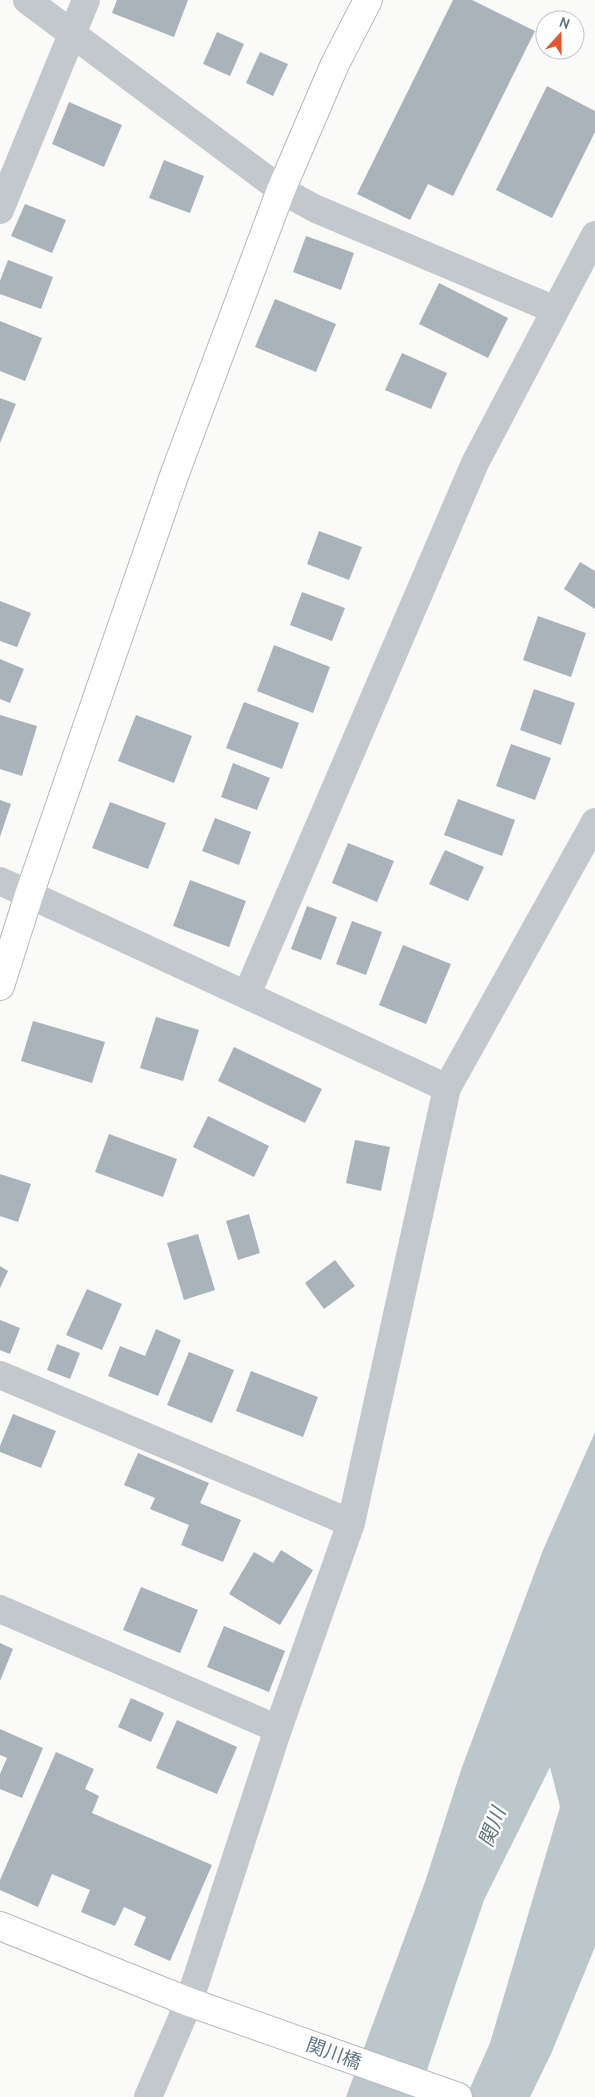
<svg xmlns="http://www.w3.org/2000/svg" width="595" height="2097" viewBox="0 0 595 2097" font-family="Cabin,'Noto Sans JP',sans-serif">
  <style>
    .water { fill: #bbc7cb }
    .building { fill: #aab3b9 }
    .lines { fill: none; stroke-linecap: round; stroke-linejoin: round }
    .secondary-casing { stroke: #b3babf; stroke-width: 30 }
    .primary-casing { stroke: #b5babe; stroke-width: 30 }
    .street { stroke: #c3c8cc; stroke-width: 28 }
    .secondary { stroke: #fff; stroke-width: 28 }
    .primary { stroke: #fff; stroke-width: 28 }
    .labels { text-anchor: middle; stroke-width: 5; stroke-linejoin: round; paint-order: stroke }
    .street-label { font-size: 19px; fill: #657683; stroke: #fff }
    .water-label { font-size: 20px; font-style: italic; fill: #60757c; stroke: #fff }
  </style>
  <rect width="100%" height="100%" fill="#fafaf8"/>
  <!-- water -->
  <path class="water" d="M595,1432V1947L551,2054L530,2097H466L490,2043L560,1807L550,1767L484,1900L418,2097H346L425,1882L461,1770L543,1550Z"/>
  <!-- building -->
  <g class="building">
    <path d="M117,0H188L174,37L112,13Z"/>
    <path d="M453,0H472L535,31L453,196L428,184L410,220L357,194Z"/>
    <path d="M217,32L244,44L230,76L203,64Z"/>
    <path d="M260,52L288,64L273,96L246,83Z"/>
    <path d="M547,86L595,111V132L552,218L496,190Z"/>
    <path d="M69,102L122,125L104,167L52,144Z"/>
    <path d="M164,160L204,176L190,213L149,198Z"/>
    <path d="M25,204L66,220L52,253L11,236Z"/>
    <path d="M306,236L354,253L341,290L293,272Z"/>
    <path d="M8,260L53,277L41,309L0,294V281Z"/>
    <path d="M439,283L508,318L488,358L419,324Z"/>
    <path d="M275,299L336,324L316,372L255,347Z"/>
    <path d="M0,321L42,338L25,381L0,371Z"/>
    <path d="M402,353L447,373L431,409L385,390Z"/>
    <path d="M0,398L16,404L0,443Z"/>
    <path d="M319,531L362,547L349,580L307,564Z"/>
    <path d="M580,562L595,571V609L564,589Z"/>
    <path d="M302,592L345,608L332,641L290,625Z"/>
    <path d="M0,601L31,613L17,647L0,641Z"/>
    <path d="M538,616L586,633L571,677L523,660Z"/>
    <path d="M274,645L330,667L313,713L257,691Z"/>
    <path d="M0,659L24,669L10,703L0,699Z"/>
    <path d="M534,689L575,703L561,745L520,730Z"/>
    <path d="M244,702L299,723L282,769L226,748Z"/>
    <path d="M0,715L37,726L22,776L0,769Z"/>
    <path d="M136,715L192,736L174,783L118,761Z"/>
    <path d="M511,744L551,758L535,800L496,786Z"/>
    <path d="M233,763L270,778L257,810L221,797Z"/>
    <path d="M458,799L515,820L502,856L444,835Z"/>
    <path d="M0,800L11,804L0,837Z"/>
    <path d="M110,802L166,823L148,869L92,848Z"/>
    <path d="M215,818L251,832L239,865L202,851Z"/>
    <path d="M348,843L394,861L377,902L332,883Z"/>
    <path d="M445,850L484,867L468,901L429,884Z"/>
    <path d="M190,880L246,901L229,947L173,926Z"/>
    <path d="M307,906L337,917L321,960L291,949Z"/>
    <path d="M352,921L382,932L366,975L336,964Z"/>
    <path d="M403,945L451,964L426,1024L379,1005Z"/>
    <path d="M156,1017L199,1030L183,1081L140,1068Z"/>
    <path d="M33,1021L105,1042L92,1083L21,1061Z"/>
    <path d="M234,1047L322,1089L305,1123L218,1081Z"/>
    <path d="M208,1116L269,1146L254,1177L193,1147Z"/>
    <path d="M109,1134L177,1159L163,1197L95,1172Z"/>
    <path d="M355,1140L390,1147L381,1191L346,1183Z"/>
    <path d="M0,1174L31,1184L18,1222L0,1216Z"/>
    <path d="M249,1214L260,1253L238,1260L226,1221Z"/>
    <path d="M198,1234L215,1290L184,1300L167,1243Z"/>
    <path d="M335,1260L355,1286L324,1309L305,1283Z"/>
    <path d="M0,1266L8,1271L0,1288Z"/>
    <path d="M87,1289L122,1304L102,1350L66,1335Z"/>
    <path d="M0,1320L20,1328L10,1354L0,1350Z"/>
    <path d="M156,1329L181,1340L158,1396L108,1376L120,1346L145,1356Z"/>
    <path d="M57,1344L80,1353L70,1379L47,1370Z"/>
    <path d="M189,1352L234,1370L212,1423L167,1405Z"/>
    <path d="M251,1371L318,1397L303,1437L236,1411Z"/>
    <path d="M13,1414L56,1431L41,1468L0,1452V1446Z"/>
    <path d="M138,1453L209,1483L200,1503L241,1520L223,1562L181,1545L189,1525L150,1509L155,1498L124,1485Z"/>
    <path d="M281,1550L313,1570L280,1625L229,1594L254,1552L273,1563Z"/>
    <path d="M141,1587L198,1610L180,1653L123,1630Z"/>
    <path d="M224,1626L285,1651L269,1692L207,1667Z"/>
    <path d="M0,1643L13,1649L0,1681Z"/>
    <path d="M131,1698L164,1713L151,1742L118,1727Z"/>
    <path d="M177,1720L237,1747L217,1794L156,1768Z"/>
    <path d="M0,1729L43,1748L22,1798L0,1789V1774L7,1758L0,1755Z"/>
    <path d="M56,1752L94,1769L85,1789L99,1796L92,1813L212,1865L170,1961L134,1945L146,1917L124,1907L115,1926L81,1912L90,1890L52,1874L38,1907L0,1890V1880Z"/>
  </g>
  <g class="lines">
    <!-- secondary casing -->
    <g class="secondary-casing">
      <path id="secondary" d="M0,986L29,895L175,473L281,190L335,64L368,0"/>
    </g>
    <!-- primary casing -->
    <g class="primary-casing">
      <path id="primary" d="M0,1926L189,2002L458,2097"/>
    </g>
    <!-- street -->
    <g class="street">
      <path d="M27,0L281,190L316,209L555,310"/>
      <path d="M0,210L86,0"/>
      <path d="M0,881L447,1088"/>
      <path d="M247,994L475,463L595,235"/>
      <path d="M0,1375L351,1523"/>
      <path d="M0,1609L278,1729"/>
      <path d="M148,2097L189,2002L278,1729L351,1523L447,1088L595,822"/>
    </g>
    <!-- secondary -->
    <use href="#secondary" class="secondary"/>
    <!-- primary -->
    <use href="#primary" class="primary"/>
  </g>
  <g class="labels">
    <!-- street labels -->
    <g class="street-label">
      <text transform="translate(334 2053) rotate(20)" y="7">関川橋</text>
    </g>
    <!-- water labels -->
    <g class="water-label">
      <text transform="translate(492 1827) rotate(-69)" y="7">関川</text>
    </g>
  </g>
  <!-- north arrow -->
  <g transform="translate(560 35) rotate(21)"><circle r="24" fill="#ffffff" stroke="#c1c8cd"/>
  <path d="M0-4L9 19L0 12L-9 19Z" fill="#e4572e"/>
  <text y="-8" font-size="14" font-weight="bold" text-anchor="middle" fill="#657683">N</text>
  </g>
</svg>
